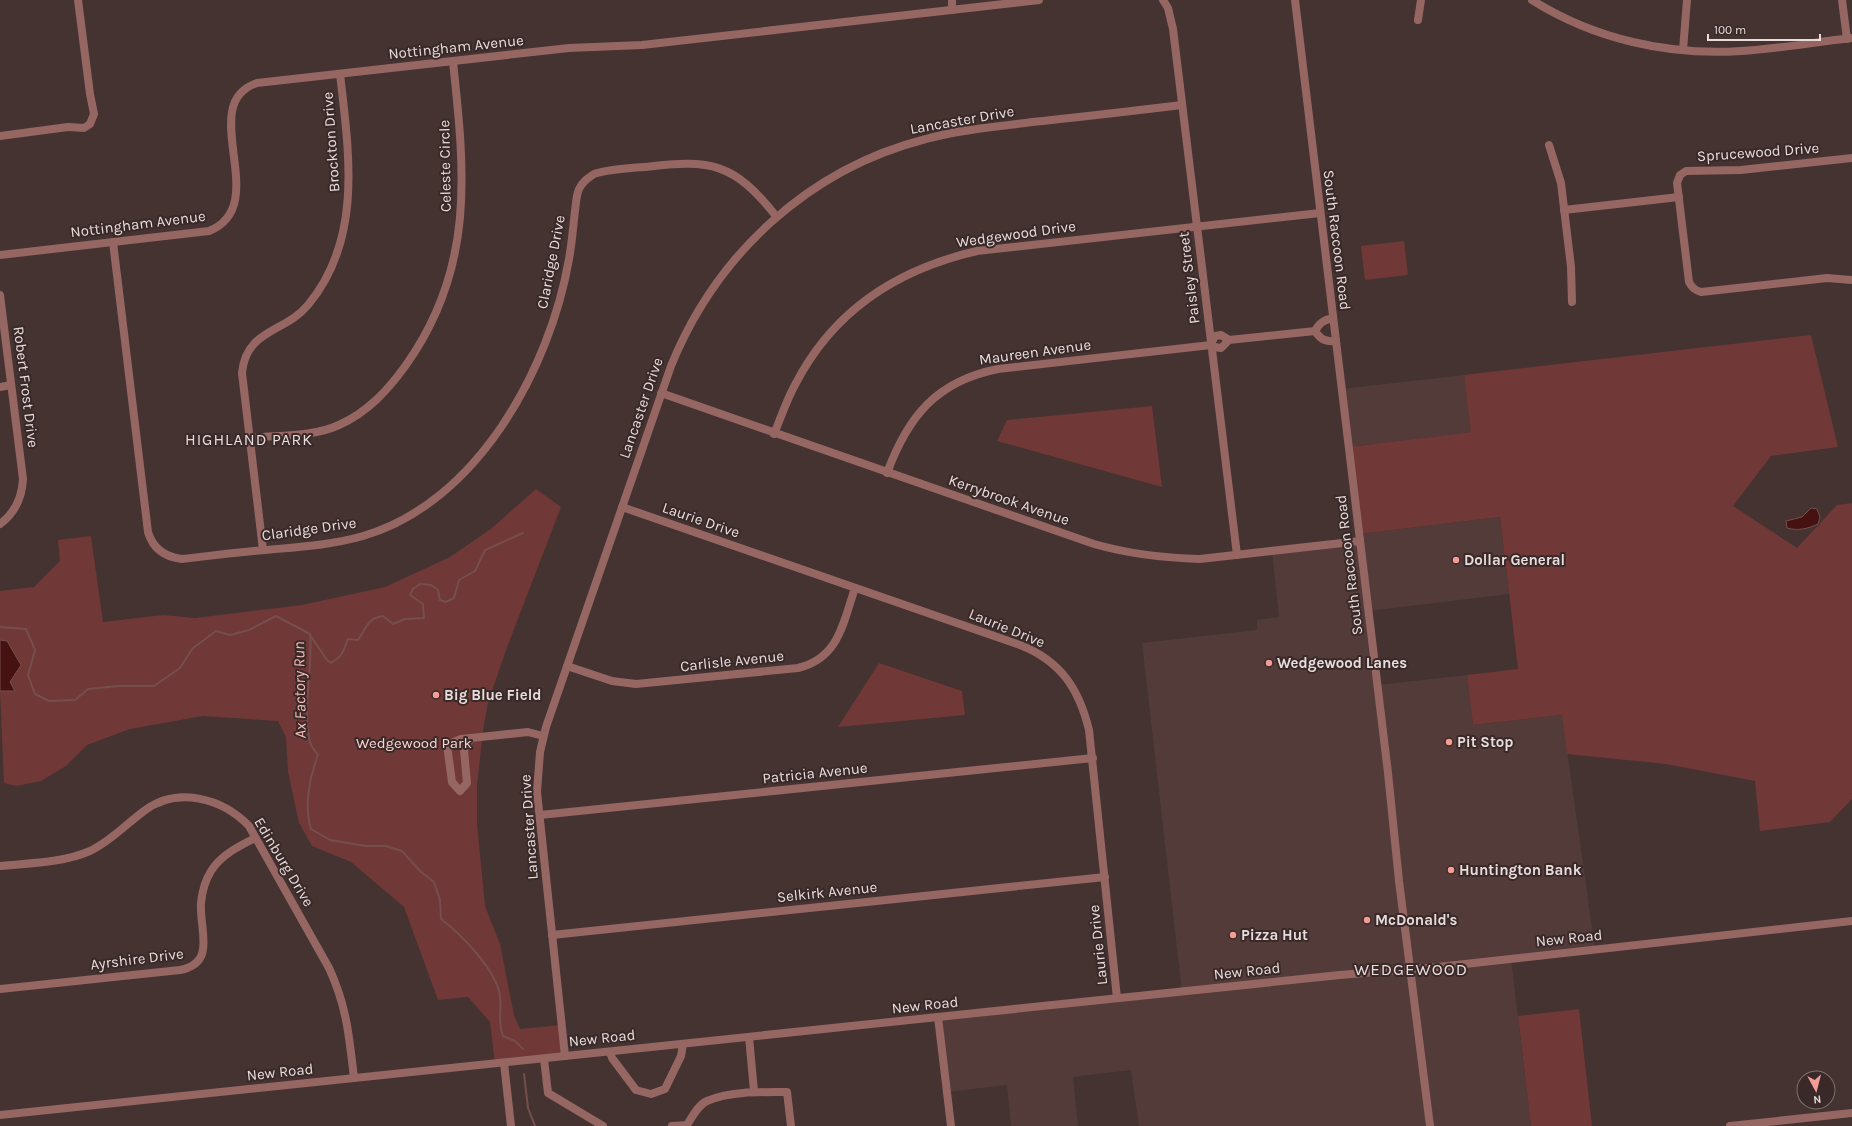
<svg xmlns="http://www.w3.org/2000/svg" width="1852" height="1126" viewBox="0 0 1852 1126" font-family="Karla,sans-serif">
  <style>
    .built { fill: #533b39 }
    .green { fill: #703836 }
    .water { fill: #451111; stroke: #764e4e }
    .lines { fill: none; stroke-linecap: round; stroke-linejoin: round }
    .stream { stroke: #764e4e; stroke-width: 2 }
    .minor { stroke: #966662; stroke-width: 8 }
    .tertiary { stroke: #966662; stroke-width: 8 }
    .poi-dot { fill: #f59c96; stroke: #392928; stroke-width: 1.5 }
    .labels { text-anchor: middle; stroke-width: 4; stroke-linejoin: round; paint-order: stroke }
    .street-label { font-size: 15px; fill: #e8dddc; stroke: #392928 }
    .poi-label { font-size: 15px; font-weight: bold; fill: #e8dddc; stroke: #392928; text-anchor: start }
    .park-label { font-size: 15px; fill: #fcd5d2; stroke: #392928 }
    .neighbourhood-label { font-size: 16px; letter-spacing: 1px; fill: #e8dddc; stroke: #392928 }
    .water-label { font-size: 16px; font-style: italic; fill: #f6bdb8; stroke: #392928 }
    .quarter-label { font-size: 17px; letter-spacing: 1px; fill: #e8dddc; stroke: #392928 }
  </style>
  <rect width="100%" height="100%" fill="#443331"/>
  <!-- built -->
  <g class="built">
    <path d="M1464,375L1472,432L1349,447L1342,389Z"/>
    <path d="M1500,517L1509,594L1369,611L1377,685L1467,675L1473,725L1562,715L1595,949L1511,959L1531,1126H1139L1131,1070L1073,1077L1078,1126H1011L1007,1085L947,1092L938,1017L1182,992L1142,643L1257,630V620L1279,617L1272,551L1360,541L1359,534Z"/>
  </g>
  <!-- green -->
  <g class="green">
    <path d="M1404,241L1408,275L1365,280L1361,246Z"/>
    <path d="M1811,335L1838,447L1771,456L1733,506L1797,548L1837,505L1852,503V799L1830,822L1760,831L1755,781L1666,764L1567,754L1562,715L1473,725L1467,675L1518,669L1500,517L1359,534L1349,447L1471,432L1464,375Z"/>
    <path d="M1152,406L1162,487L997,441L1007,420Z"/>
    <path d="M536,489L561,507L506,650L488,703L483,730L477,786V823L485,906L500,944L514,1015L520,1029L561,1025L565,1056L495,1064L490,1022L468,997L438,1000L404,907L351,862L312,846L299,823L288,772L286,737L278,721L203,716L130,729L87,745L66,766L41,781L16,786L4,783L0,691L15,690L10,682L7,641L0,640V591L34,587L60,561L58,540L91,536L103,622L163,615L195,618L302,605L385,587L450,557L492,528Z"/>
    <path d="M879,663L962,691L965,715L838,727Z"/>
    <path d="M1579,1009L1592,1126H1531L1518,1016Z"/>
  </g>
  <!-- water -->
  <g class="water">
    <path d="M1811,508L1817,509L1820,517L1818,524C1807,529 1798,531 1787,528L1786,521L1802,517Z"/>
    <path d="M0,640L7,641L21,665L10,682L15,691H0Z"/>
  </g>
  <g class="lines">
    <!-- stream -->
    <g class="stream">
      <path d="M0,627L26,629L35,650L28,675L35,694L49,701L75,700L88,689L119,686H154L180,668L193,648L216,631L230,635L249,630L276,616L310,634C313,670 302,707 310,742C311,747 315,751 318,755C309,778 304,806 311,829L330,840L366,846H386L402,851L420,871L434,882L440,900L441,919C461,934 497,971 500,996C502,1012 497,1019 503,1036L515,1041L523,1049"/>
      <path d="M310,635L327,660L331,663C344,655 343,651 348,639L358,640C366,629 367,618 383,616L393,624L405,619L424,618L423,604L410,595L413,589L420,584L431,585L438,590L440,600L446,602L454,598L459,580L475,571L485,550L523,533"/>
      <path d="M524,1074L528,1108L535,1126"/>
    </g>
    <!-- minor -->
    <g class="minor">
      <path d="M952,0V10"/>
      <path d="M1163,0L1168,8L1173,29L1237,555"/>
      <path d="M1532,0C1594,39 1669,56 1741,51C1778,49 1815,42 1852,38"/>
      <path d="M1842,0L1847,39"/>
      <path d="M1418,20L1421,0"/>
      <path d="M1683,50L1687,0"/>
      <path d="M0,136L68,127L84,128L90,124L94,114L90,94L78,0"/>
      <path d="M1549,145L1561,183L1571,267L1572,302"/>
      <path d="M1852,158L1741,170L1686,171L1680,175L1677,183L1689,282C1692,288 1695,290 1701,292L1827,278L1852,280"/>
      <path d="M1564,210L1679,197"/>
      <path d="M113,242L148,532C153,549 165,557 182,559C210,556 238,552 265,550C298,547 332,545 363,536C477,503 550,369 569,259C572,243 573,227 575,211C576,204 576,196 579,189C582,182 588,178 594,174C610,169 629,168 646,167C711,159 734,163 776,216"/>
      <path d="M0,255L209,231C274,205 194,104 257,83L569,48L642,45L1039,0"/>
      <path d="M0,295L23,479C22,498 15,513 0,524"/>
      <path d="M1315,331C1321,340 1326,342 1336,341"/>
      <path d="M1211,344L1215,336L1221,335L1229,340"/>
      <path d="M1211,345L1215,347L1221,348L1229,340L1315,331C1319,323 1324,320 1333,318"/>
      <path d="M0,387L11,385"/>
      <path d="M661,393L1094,544C1129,554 1163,558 1200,559L1360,541"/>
      <path d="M774,434C781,417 787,399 796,383C834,310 898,269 977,251L1320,213"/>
      <path d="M250,438C279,435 313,437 339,425C368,412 388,390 406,365C475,268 465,173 453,62"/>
      <path d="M887,473C908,416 937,381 998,369L1211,345"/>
      <path d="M622,507L1020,645C1061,661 1079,689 1089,730L1117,998"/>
      <path d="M263,550L242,373C246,329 285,333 308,305C363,239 349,153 340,74"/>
      <path d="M567,666L612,681L636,684L798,668C839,658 843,623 855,588"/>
      <path d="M471,738L464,750L467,783L460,791L452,782L447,745L461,739Z"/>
      <path d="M471,738L528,732L543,736"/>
      <path d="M540,815L1093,758"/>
      <path d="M0,866C30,863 62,863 90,851C111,841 125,825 144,811C177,786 222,798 249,826L329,968C347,1007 349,1036 354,1078"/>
      <path d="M552,935L1105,877"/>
      <path d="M0,989L180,970C217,963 199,929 201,903C202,892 205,881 211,871C221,855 239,846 255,838"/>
      <path d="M938,1017L951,1126"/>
      <path d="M749,1037L754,1091"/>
      <path d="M610,1052L612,1058L636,1090L651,1094L665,1089L681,1056L683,1044"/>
      <path d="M565,1056L537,792L540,752L546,727L671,366C716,255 808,169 926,139C961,129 997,127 1032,122C1082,117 1132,111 1182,105"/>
      <path d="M544,1059L548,1093L603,1126"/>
      <path d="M504,1063L511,1126"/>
      <path d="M672,1126L687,1125C692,1117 698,1105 707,1101C730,1091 762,1092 787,1092L791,1126"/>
      <path d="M1730,1126L1852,1113"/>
    </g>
    <!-- tertiary -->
    <g class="tertiary">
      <path d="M1295,0L1388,773L1399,881L1430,1126"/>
      <path d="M0,1115L1340,975L1438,967L1852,921"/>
    </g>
  </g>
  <!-- markers -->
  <g class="poi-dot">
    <circle cx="1456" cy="560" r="4"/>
    <circle cx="1269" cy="663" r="4"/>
    <circle cx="436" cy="695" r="4"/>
    <circle cx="1449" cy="742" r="4"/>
    <circle cx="1451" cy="870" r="4"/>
    <circle cx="1367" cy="920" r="4"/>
    <circle cx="1233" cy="935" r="4"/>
  </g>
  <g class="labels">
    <!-- street labels -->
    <g class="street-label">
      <text transform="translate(456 47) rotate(-6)" y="5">Nottingham Avenue</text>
      <text transform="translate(962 120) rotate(-10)" y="5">Lancaster Drive</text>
      <text transform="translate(331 142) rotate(-94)" y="5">Brockton Drive</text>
      <text transform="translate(1758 152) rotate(-4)" y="5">Sprucewood Drive</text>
      <text transform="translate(445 166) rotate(-91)" y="5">Celeste Circle</text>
      <text transform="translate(138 224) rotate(-7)" y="5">Nottingham Avenue</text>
      <text transform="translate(1016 234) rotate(-8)" y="5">Wedgewood Drive</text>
      <text transform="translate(1337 240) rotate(83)" y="5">South Raccoon Road</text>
      <text transform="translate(551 262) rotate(-79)" y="5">Claridge Drive</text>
      <text transform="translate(1189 278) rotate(-97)" y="5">Paisley Street</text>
      <text transform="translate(1035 352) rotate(-8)" y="5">Maureen Avenue</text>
      <text transform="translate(26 387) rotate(83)" y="5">Robert Frost Drive</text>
      <text transform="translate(641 408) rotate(-71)" y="5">Lancaster Drive</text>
      <text transform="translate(1009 500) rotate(19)" y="5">Kerrybrook Avenue</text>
      <text transform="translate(701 520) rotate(19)" y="5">Laurie Drive</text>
      <text transform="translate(309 529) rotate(-8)" y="5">Claridge Drive</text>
      <text transform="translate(1349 565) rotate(-97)" y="5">South Raccoon Road</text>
      <text transform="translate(1007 628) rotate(22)" y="5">Laurie Drive</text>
      <text transform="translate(732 661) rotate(-6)" y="5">Carlisle Avenue</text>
      <text transform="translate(815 773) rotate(-6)" y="5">Patricia Avenue</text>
      <text transform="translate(529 827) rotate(-94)" y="5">Lancaster Drive</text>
      <text transform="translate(284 862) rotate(59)" y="5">Edinburg Drive</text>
      <text transform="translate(827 892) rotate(-6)" y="5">Selkirk Avenue</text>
      <text transform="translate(1569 938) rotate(-6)" y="5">New Road</text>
      <text transform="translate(1098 945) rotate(-96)" y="5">Laurie Drive</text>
      <text transform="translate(137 959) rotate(-7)" y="5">Ayrshire Drive</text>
      <text transform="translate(1247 971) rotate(-6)" y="5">New Road</text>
      <text transform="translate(925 1005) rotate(-6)" y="5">New Road</text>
      <text transform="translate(602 1038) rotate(-6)" y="5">New Road</text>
      <text transform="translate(280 1072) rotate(-6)" y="5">New Road</text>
    </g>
    <!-- poi labels -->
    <g class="poi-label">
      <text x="1464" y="565">Dollar General</text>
      <text x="1277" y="668">Wedgewood Lanes</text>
      <text x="444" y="700">Big Blue Field</text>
      <text x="1457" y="747">Pit Stop</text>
      <text x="1459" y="875">Huntington Bank</text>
      <text x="1375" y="925">McDonald's</text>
      <text x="1241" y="940">Pizza Hut</text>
    </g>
    <!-- park labels -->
    <g class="park-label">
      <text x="414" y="748">Wedgewood Park</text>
    </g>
    <!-- neighbourhood labels -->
    <g class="neighbourhood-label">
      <text x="249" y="445">HIGHLAND PARK</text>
    </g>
    <!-- water labels -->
    <g class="water-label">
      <text transform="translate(299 690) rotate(-91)" y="6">Ax Factory Run</text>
    </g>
    <!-- quarter labels -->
    <g class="quarter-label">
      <text x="1411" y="975">WEDGEWOOD</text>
    </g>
  </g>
  <!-- north arrow -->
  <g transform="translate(1816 1090) rotate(173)"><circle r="19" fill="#392928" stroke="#7f7170"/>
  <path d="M0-3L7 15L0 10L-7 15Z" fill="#f59c96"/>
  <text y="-6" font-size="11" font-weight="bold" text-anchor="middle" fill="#e8dddc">N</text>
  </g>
  <!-- scale -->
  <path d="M1708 34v6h112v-6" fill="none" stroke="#e8dddc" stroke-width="2"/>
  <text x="1714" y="34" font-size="12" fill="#e8dddc" stroke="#392928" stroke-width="3" paint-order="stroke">100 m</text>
</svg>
